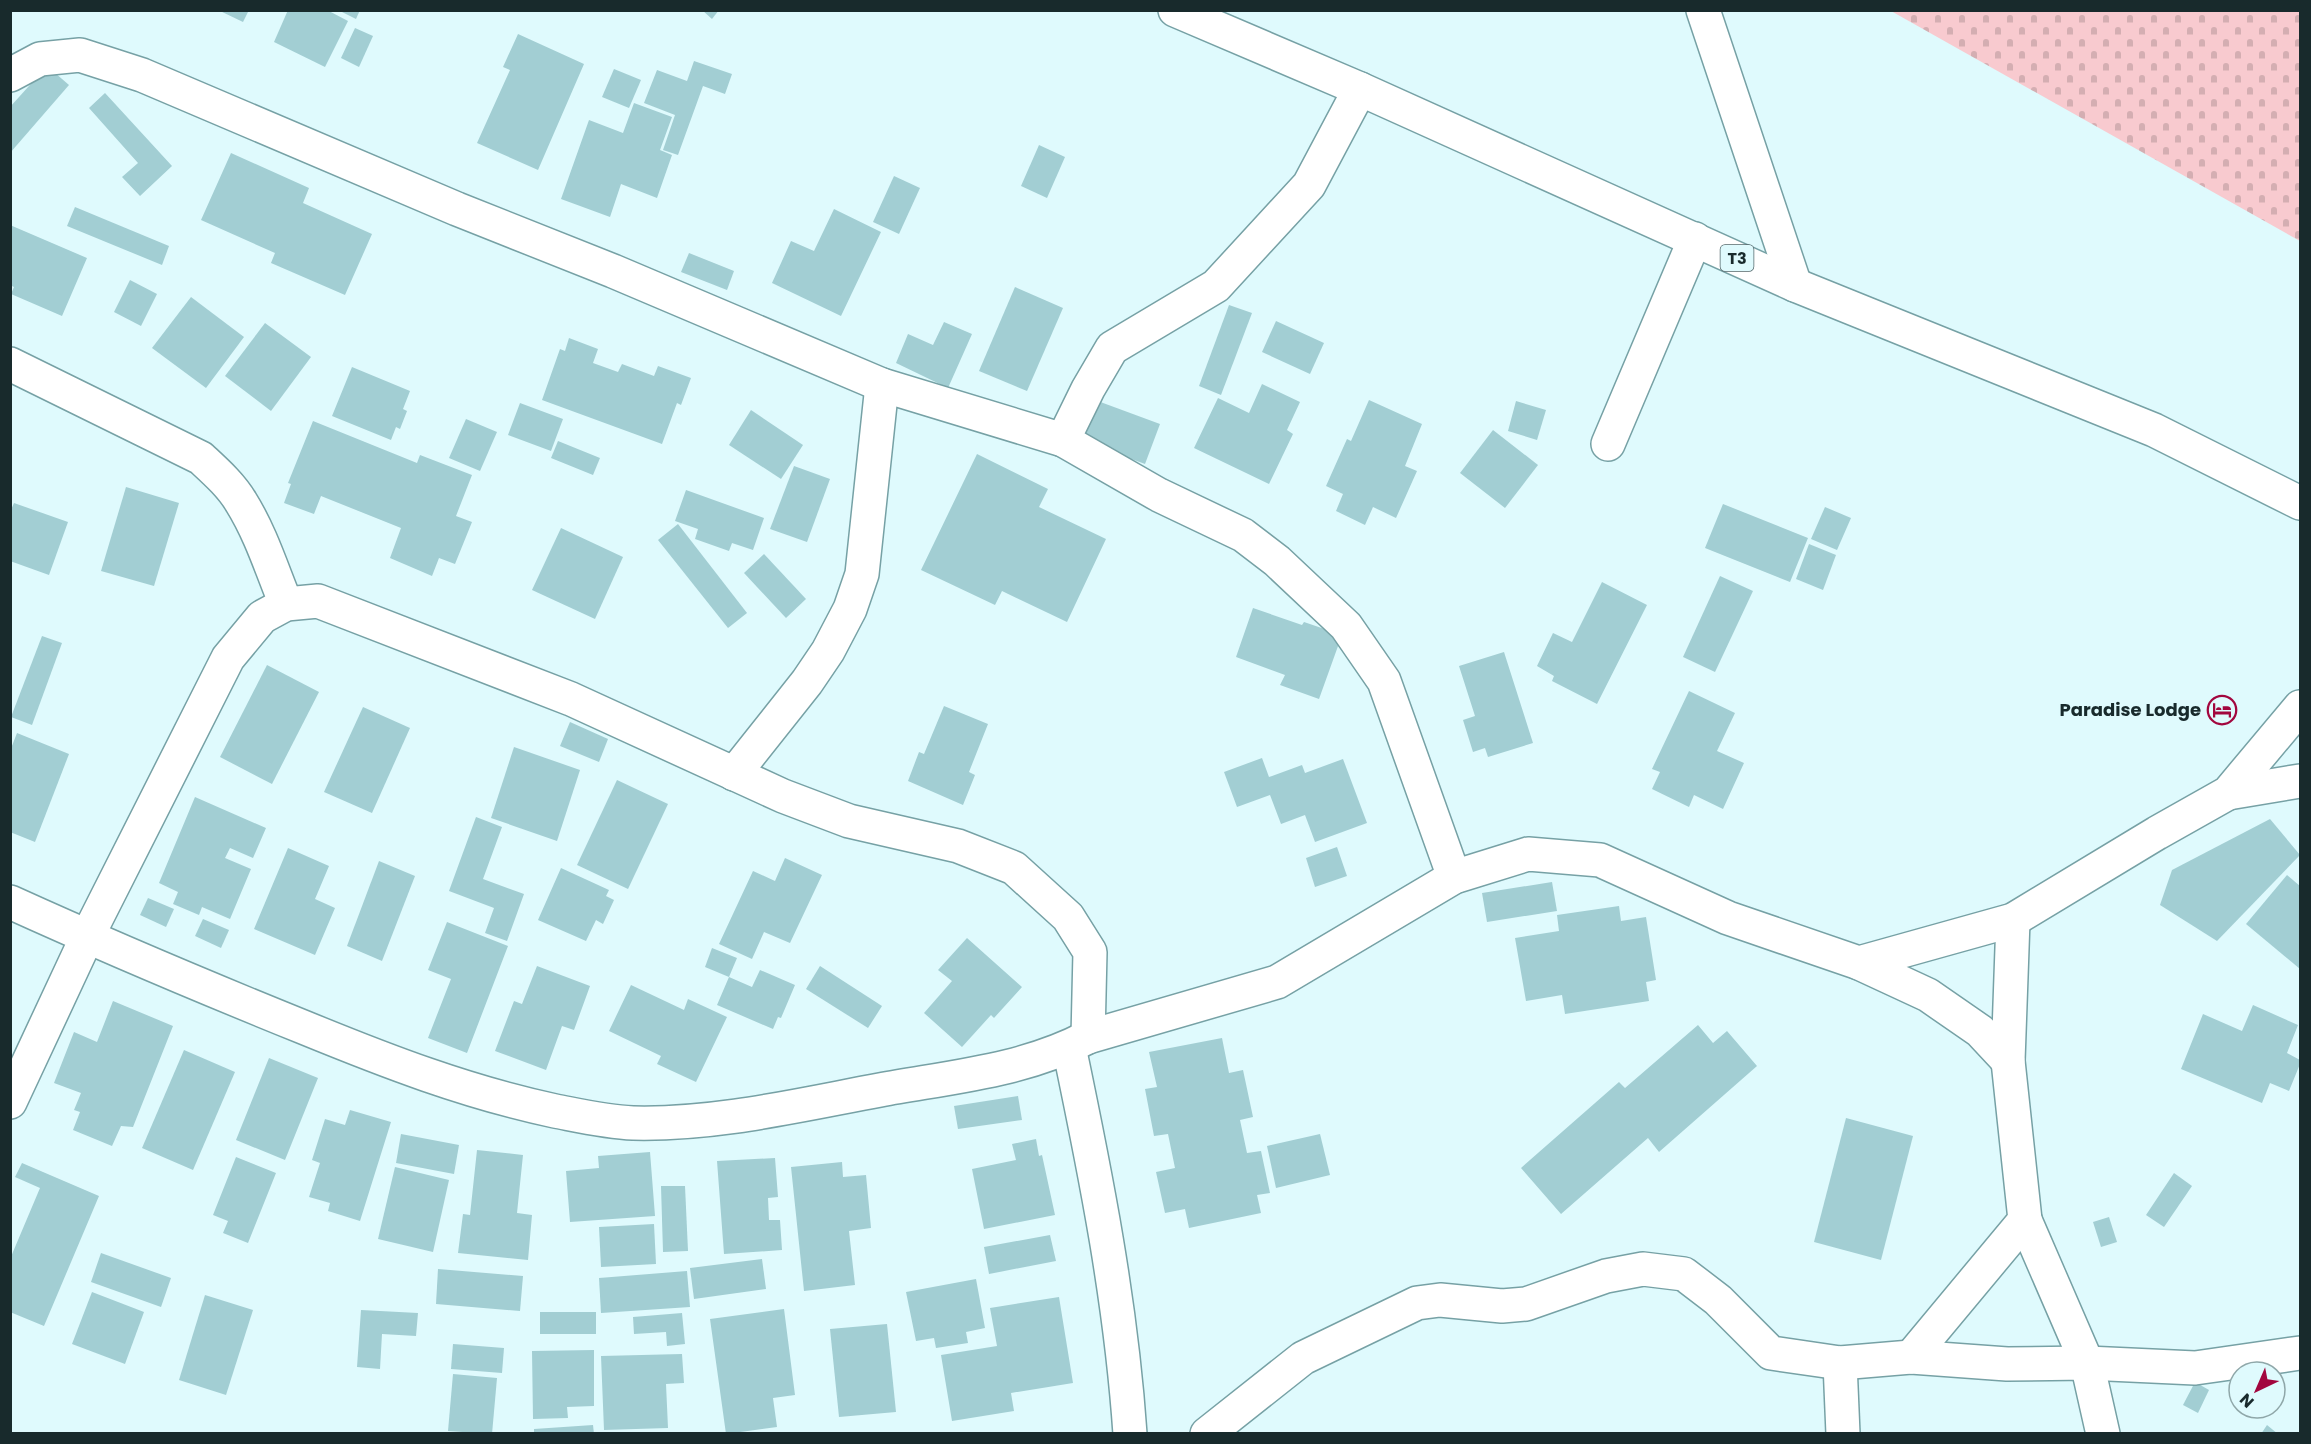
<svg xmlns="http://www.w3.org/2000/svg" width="2311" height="1444" viewBox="0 0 2311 1444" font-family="Poppins,sans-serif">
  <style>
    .cemetery { fill: url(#cemetery-stones) }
    .building { fill: #a2ced3 }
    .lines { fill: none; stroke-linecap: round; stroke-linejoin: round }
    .minor-casing { stroke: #76a1a5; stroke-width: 36 }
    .trunk-casing { stroke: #76a1a5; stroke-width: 36 }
    .minor { stroke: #fff; stroke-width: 33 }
    .trunk { stroke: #fff; stroke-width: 33 }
    .labels { text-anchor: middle; stroke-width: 5; stroke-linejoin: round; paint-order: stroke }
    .shield { fill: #dffafd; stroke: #54686b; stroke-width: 1.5 }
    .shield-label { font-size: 16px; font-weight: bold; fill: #182a2c }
    .poi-label { font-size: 18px; font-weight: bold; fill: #182a2c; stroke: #dffafd; text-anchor: end }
  </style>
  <defs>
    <pattern id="cemetery-stones" width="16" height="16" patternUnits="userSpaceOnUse" patternTransform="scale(1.5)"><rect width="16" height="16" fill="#f8cacf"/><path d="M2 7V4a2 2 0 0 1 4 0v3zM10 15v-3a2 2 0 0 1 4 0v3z" fill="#d4aeb2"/></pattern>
  </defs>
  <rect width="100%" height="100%" fill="#dffafd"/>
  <!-- cemetery -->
  <path class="cemetery" d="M1891,11H2300V241Z"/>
  <!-- building -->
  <g class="building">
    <path d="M218,10H249L243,22Z"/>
    <path d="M288,10H327L348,21L325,67L274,42Z"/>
    <path d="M338,10H360L356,19Z"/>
    <path d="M702,10H719L712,19Z"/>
    <path d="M355,28L373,36L359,67L341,58Z"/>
    <path d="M518,34L584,64L538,170L477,143L510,70L503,67Z"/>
    <path d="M694,61L732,74L725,94L703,86L678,155L663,150L675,115L644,103L657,70L687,81Z"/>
    <path d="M47,66L69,85L10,153V107Z"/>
    <path d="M614,69L641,80L629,108L602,97Z"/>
    <path d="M105,93L172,166L140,196L122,177L138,163L89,108Z"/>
    <path d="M634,103L672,117L660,150L672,155L657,198L621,184L610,217L561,199L589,120L623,133Z"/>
    <path d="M1039,145L1065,157L1047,198L1021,186Z"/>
    <path d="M231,153L309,188L303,203L372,234L345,295L271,263L275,253L201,220Z"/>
    <path d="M894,176L920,188L899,234L873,222Z"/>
    <path d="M75,207L169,246L162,265L67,226Z"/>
    <path d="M834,209L881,232L841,316L772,283L791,241L814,251Z"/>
    <path d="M10,225L87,258L62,316L11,294L14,287L10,285Z"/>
    <path d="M689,253L734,271L727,290L681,272Z"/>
    <path d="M130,280L157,294L141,326L114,312Z"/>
    <path d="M1015,287L1063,308L1027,391L979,371Z"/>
    <path d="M191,297L244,337L206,388L152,348Z"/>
    <path d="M1229,305L1252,313L1221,395L1199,386Z"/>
    <path d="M1276,321L1324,343L1310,374L1262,352Z"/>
    <path d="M944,322L972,334L948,388L896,363L908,334L933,345Z"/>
    <path d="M265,323L311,357L271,411L225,376Z"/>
    <path d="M569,338L598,349L593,363L618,372L622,364L654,376L658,366L691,378L681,405L677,403L662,444L542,400L560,349L565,351Z"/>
    <path d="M352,367L410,391L403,409L407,411L400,429L396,427L391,440L332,416Z"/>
    <path d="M1262,384L1300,402L1287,430L1293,434L1269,484L1194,448L1218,398L1249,413Z"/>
    <path d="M1095,400L1160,424L1145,464L1080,440Z"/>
    <path d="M1369,400L1422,424L1405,466L1417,471L1396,518L1373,507L1365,525L1336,511L1343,494L1326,486L1347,439L1351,441Z"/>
    <path d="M1516,401L1546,410L1537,440L1508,431Z"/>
    <path d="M520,403L563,419L551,451L508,435Z"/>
    <path d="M751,410L803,445L781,479L729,445Z"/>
    <path d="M466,419L497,432L480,471L449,458Z"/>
    <path d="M313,421L417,463L420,455L472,475L456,516L472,522L455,564L439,558L432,576L390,558L401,528L321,496L314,514L284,503L291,484L288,483Z"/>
    <path d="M1493,430L1538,465L1505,508L1460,473Z"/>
    <path d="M558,441L600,458L593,475L551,458Z"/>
    <path d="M977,454L1048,489L1039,507L1106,539L1067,622L1002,591L995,605L921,570Z"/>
    <path d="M794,466L830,479L807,542L770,529Z"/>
    <path d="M126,487L179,503L154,586L101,571Z"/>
    <path d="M686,490L764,518L753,550L732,543L729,551L695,539L698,529L675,521Z"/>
    <path d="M14,503L68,522L49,575L10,561V512Z"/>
    <path d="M1723,504L1808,538L1790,582L1705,548Z"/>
    <path d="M1825,507L1851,518L1837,550L1811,539Z"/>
    <path d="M678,524L747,613L728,628L658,540Z"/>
    <path d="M561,528L623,557L595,619L532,590Z"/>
    <path d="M1809,544L1836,555L1823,590L1796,579Z"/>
    <path d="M764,554L806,599L786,618L744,573Z"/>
    <path d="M1720,576L1753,591L1715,672L1683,657Z"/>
    <path d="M1602,582L1647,605L1597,704L1552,681L1554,676L1537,666L1553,633L1572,642Z"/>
    <path d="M1253,608L1302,625L1304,622L1342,635L1319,699L1280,685L1285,675L1236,657Z"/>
    <path d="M42,636L62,643L32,725L11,717Z"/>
    <path d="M1504,652L1533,743L1488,757L1485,748L1473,752L1463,720L1475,716L1459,666Z"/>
    <path d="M267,665L319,692L272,784L220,757Z"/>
    <path d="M1689,691L1735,713L1717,751L1744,763L1723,809L1694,795L1689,807L1652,789L1660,772L1652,769Z"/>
    <path d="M944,706L988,724L969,772L975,775L963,805L908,781L919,752L924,754Z"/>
    <path d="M363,707L410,728L372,813L324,792Z"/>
    <path d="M570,722L608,739L599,762L560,746Z"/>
    <path d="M17,733L69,754L35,842L10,832V751Z"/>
    <path d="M514,747L580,770L557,841L491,818Z"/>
    <path d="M1262,758L1269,777L1302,765L1305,773L1343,759L1367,823L1315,842L1305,815L1281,824L1270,795L1237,807L1224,772Z"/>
    <path d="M617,780L668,804L628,889L577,865Z"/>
    <path d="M195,797L266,828L253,858L230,848L225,858L251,869L230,919L202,907L199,915L173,904L178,892L159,883Z"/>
    <path d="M476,817L502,827L483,879L524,894L507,941L485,933L494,908L449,891Z"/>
    <path d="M2270,819L2300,855L2217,941L2160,905L2172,870Z"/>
    <path d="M1337,847L1347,876L1315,887L1306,858Z"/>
    <path d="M288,848L329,866L315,899L335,908L315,955L254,929Z"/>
    <path d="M785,858L822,875L790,943L764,932L752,959L719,944L753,871L775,881Z"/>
    <path d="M379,861L415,876L382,961L347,946Z"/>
    <path d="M561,868L609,890L606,896L614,900L603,924L596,920L586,941L538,920Z"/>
    <path d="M2287,875L2300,886V969L2246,924Z"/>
    <path d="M1552,882L1557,911L1487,922L1482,893Z"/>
    <path d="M148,898L174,909L166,927L140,915Z"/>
    <path d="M1619,906L1621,921L1646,917L1656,980L1646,982L1649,1001L1565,1014L1562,995L1526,1001L1515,938L1559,931L1557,915Z"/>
    <path d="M203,919L229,930L221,948L195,936Z"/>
    <path d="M447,922L508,946L467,1053L428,1038L451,979L428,970Z"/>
    <path d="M967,938L1022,987L994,1018L991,1015L962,1047L924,1013L952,981L938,970Z"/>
    <path d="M712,948L737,958L729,977L705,967Z"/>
    <path d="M537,966L590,986L574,1030L562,1026L546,1070L495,1051L514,1001L522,1004Z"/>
    <path d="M820,966L882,1006L868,1028L806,989Z"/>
    <path d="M760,970L795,985L781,1018L778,1017L773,1029L717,1005L729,977L752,987Z"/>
    <path d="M631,985L684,1010L688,999L727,1017L696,1082L657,1064L661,1056L609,1031Z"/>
    <path d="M113,1001L173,1026L133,1127L121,1126L112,1146L73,1130L80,1112L74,1110L81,1093L54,1083L74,1032L97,1042Z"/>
    <path d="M2253,1005L2298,1025L2287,1053L2300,1060V1064L2289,1091L2270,1083L2262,1103L2181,1069L2203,1014L2242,1031Z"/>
    <path d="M1698,1025L1713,1043L1727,1031L1757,1066L1659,1152L1648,1138L1561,1214L1521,1168L1619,1082L1625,1088Z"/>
    <path d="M1222,1038L1229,1073L1243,1070L1253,1117L1240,1120L1247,1153L1261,1151L1270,1193L1257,1195L1261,1213L1189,1228L1185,1209L1165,1213L1156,1172L1175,1168L1168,1134L1154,1136L1145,1089L1157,1087L1149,1052Z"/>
    <path d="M184,1050L235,1072L193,1170L142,1148Z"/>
    <path d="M269,1058L318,1078L285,1160L236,1140Z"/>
    <path d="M1018,1096L1022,1120L958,1129L954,1106Z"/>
    <path d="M350,1110L391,1122L360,1221L328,1211L330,1203L309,1197L320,1163L312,1160L325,1119L345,1125Z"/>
    <path d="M1846,1118L1913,1136L1881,1260L1814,1242Z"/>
    <path d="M401,1134L459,1145L454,1174L396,1163Z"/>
    <path d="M1320,1134L1330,1175L1276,1188L1267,1146Z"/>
    <path d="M1036,1139L1039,1156L1042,1155L1055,1215L984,1229L972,1169L1016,1160L1012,1144Z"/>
    <path d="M477,1150L523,1155L517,1213L532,1215L528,1260L458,1253L463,1214L470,1215Z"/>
    <path d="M650,1152L655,1216L570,1222L566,1171L599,1168L598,1156Z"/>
    <path d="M236,1157L276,1173L248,1243L223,1233L228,1221L213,1215Z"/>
    <path d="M775,1158L778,1197L768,1198L769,1220H780L782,1250L724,1254L717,1161Z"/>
    <path d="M842,1162L843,1177L866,1175L871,1228L849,1231L855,1285L804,1291L791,1167Z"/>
    <path d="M22,1163L99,1196L44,1326L10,1312V1259L40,1188L15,1177Z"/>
    <path d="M395,1167L449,1180L433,1252L378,1239Z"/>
    <path d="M2174,1173L2192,1186L2164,1227L2146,1215Z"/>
    <path d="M661,1186H685L688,1251L663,1252Z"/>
    <path d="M2109,1217L2117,1242L2101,1247L2093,1222Z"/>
    <path d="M654,1224L656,1264L601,1267L599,1227Z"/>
    <path d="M1050,1235L1056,1261L989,1274L984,1247Z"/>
    <path d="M101,1253L171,1278L161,1307L91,1282Z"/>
    <path d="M762,1259L766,1289L694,1299L690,1268Z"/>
    <path d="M438,1269L523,1276L520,1311L436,1304Z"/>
    <path d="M687,1271L690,1307L601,1313L599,1278Z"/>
    <path d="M976,1279L985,1328L966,1332L968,1343L936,1348L934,1338L916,1341L906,1292Z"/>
    <path d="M92,1292L144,1312L125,1364L72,1344Z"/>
    <path d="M205,1295L253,1310L226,1395L179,1380Z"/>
    <path d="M1059,1297L1073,1383L1011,1393L1014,1411L952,1421L941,1355L997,1346L990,1308Z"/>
    <path d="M784,1309L795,1395L773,1398L777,1427L726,1434L710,1319Z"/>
    <path d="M361,1310L418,1313L416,1336L382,1334L380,1369L357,1367Z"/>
    <rect x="540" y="1312" width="56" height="22"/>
    <path d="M682,1313L685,1344L667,1346L666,1332L634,1334L633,1317Z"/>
    <path d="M887,1324L896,1412L839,1417L830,1329Z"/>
    <path d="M453,1344L504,1348L502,1373L451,1369Z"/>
    <path d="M594,1350V1406L567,1407L568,1418L533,1419L532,1351Z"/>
    <path d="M682,1354L684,1383L666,1384L668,1428L604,1430L601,1356Z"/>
    <path d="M453,1374L497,1378L492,1434L448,1431Z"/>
    <path d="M2275,1379L2285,1386L2275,1399Z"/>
    <path d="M2195,1382L2209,1390L2198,1413L2183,1405Z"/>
    <path d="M593,1425L594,1434H534V1429Z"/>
    <path d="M2267,1425L2278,1434H2261Z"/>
  </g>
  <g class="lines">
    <!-- minor casing -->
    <g class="minor-casing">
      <g id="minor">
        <path d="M1703,10L1795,285"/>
        <path d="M10,75L40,59L80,55L142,75L457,209L613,271L882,385L1063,440L1159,495L1243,535L1277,561L1346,626L1384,681L1454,877"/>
        <path d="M10,364L201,458C215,471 231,485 241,502C261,534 272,570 286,604"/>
        <path d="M1063,440L1088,389L1112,348L1216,286L1309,185L1360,89"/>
        <path d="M1608,444L1695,239"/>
        <path d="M734,774L807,682L828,651L850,609L862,574L882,385"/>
        <path d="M2228,793L2300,781"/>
        <path d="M10,902C107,946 204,987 303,1027C386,1061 466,1092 555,1111C581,1116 607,1122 633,1123C716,1125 799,1105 880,1090C950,1077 1024,1071 1088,1037L1277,982L1454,877L1528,854L1600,860L1728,918L1859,963L2013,920L2157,833L2228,793L2300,707"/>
        <path d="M1859,963L1928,995L1980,1031L2008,1061"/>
        <path d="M1069,1047C1096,1176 1121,1302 1130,1434"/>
        <path d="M10,1102L87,937L228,658L262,617L286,604L318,601L571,699L783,796L849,821L958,846L1014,868L1068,917L1090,952L1088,1037"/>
        <path d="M2025,1220L2087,1363L2103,1434"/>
        <path d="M1911,1357L2025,1220L2008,1061L2013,920"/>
        <path d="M1840,1363L1843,1434"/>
        <path d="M1207,1434L1303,1358L1417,1303L1440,1300L1502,1306L1526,1304L1606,1276L1643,1269L1684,1274L1718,1300L1771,1353L1840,1363L1911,1357L2007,1364L2087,1363L2195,1368L2300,1353"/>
      </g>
    </g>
    <!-- trunk casing -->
    <g class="trunk-casing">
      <path id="trunk" d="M1175,10L1360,89L1795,285L2154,430L2300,503"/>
    </g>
    <!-- minor -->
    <use href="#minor" class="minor"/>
    <!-- trunk -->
    <use href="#trunk" class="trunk"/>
  </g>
  <!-- icons -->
  <defs>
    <g id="hotel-ring" transform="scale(1.5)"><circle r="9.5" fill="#dffafd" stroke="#a2063e" stroke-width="1.5"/><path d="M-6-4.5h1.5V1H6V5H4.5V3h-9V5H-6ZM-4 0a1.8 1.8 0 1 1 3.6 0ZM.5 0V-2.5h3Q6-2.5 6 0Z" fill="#a2063e"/></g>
  </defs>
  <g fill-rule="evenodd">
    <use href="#hotel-ring" x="2222" y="710"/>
  </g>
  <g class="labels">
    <!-- shield labels -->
    <rect class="shield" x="1720.5" y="245" width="33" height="26" rx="4.5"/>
    <g class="shield-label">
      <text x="1737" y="264">T3</text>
    </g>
    <!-- poi labels -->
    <g class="poi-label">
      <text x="2201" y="716">Paradise Lodge</text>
    </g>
  </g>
  <!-- border -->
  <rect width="2311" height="1444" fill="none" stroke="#182a2c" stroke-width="24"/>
  <!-- north arrow -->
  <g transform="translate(2257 1390) rotate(224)"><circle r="28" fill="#dffafd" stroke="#8fa7a9" stroke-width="1.5"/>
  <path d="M0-4.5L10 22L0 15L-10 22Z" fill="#a2063e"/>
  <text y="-9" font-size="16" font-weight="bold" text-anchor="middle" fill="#182a2c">N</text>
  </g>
</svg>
